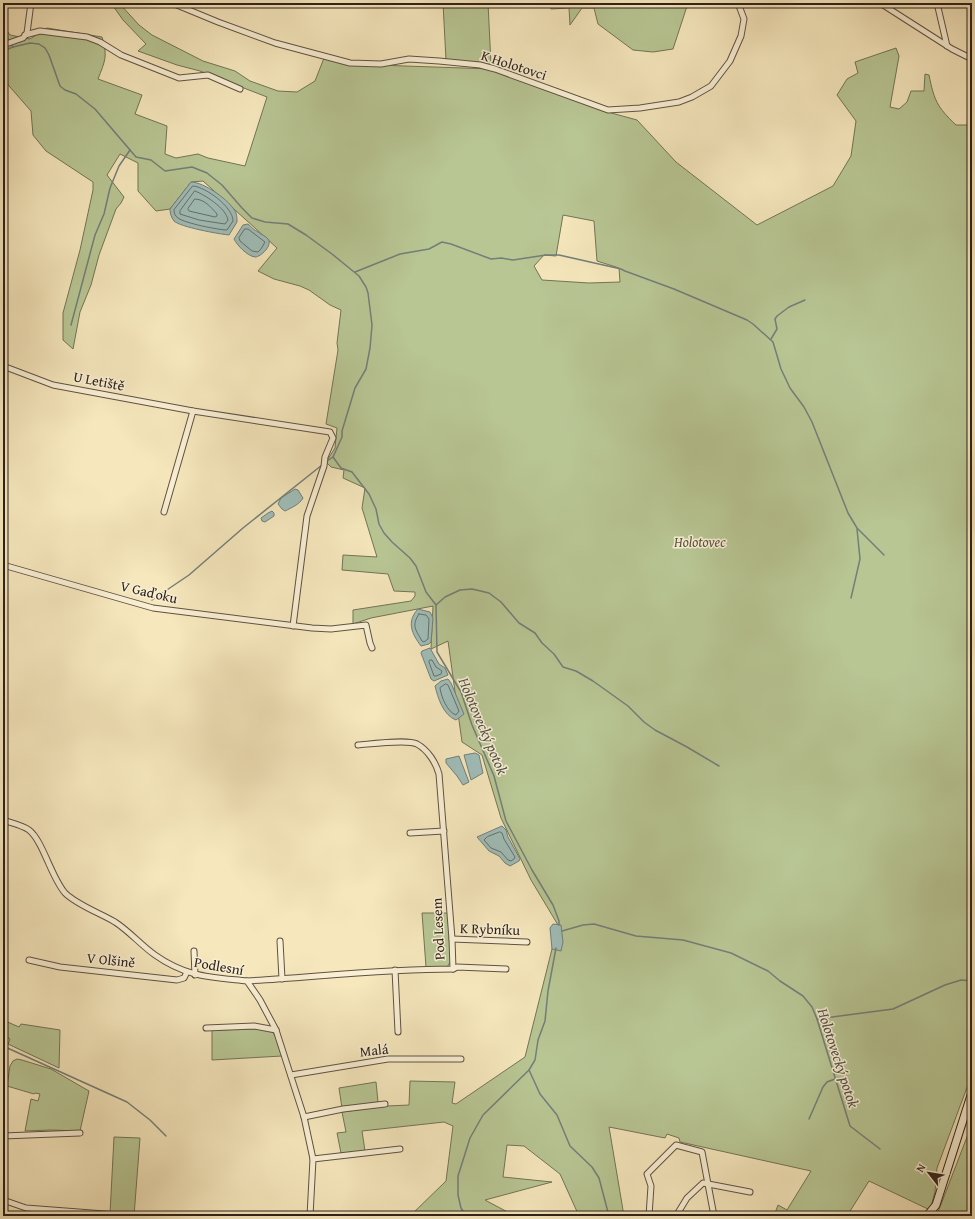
<svg xmlns="http://www.w3.org/2000/svg" width="975" height="1219" viewBox="0 0 975 1219" font-family="'Gentium Book Plus',serif">
  <style>
    .green { fill: #b8c694; stroke: #727457; fill-rule: evenodd }
    .water { fill: #a0beba; stroke: #727f7a }
    .lines { fill: none; stroke-linecap: round; stroke-linejoin: round }
    .shore { stroke: #66706a; stroke-width: 1 }
    .stream { stroke: #727f7a; stroke-width: 1.5 }
    .street-casing { stroke: #5f5243; stroke-width: 7 }
    .secondary-casing { stroke: #2d211a; stroke-width: 9 }
    .street { stroke: #f9efd4; stroke-width: 5 }
    .secondary { stroke: #f9efd4; stroke-width: 7 }
    .labels { text-anchor: middle; stroke-width: 3; stroke-linejoin: round; paint-order: stroke }
    .street-label { font-size: 14px; fill: #2d211a; stroke: #f9efd4 }
    .park-label { font-size: 14px; font-style: italic; fill: #57533f; stroke: #f9efd4 }
    .water-label { font-size: 15px; font-style: italic; fill: #50504a; stroke: #f9efd4 }
  </style>
  <rect width="100%" height="100%" fill="#f6e7bd"/>
  <filter id="stains"><feTurbulence type="fractalNoise" baseFrequency=".005" numOctaves="4"/><feColorMatrix values="0 0 0 0 .2 0 0 0 0 .09 0 0 0 0 .02 0 0 0 .5 -.17"/></filter>
  <radialGradient id="worn" r=".72"><stop offset=".6" stop-color="#630" stop-opacity="0"/><stop offset="1" stop-color="#630" stop-opacity=".3"/></radialGradient>
  <!-- green -->
  <g class="green">
    <path d="M111,3H119L139,25L152,35L203,61L235,71L250,81L278,91L297,92L315,81L324,58L346,64L493,69L604,111L637,120L676,162L757,225L833,186L851,156L856,121L837,95L847,79L858,73L855,62L896,48L899,56L890,107L899,109L907,102L911,91H924L925,74L929,75C934,100 937,107 956,125H972V1074L937,1168L935,1192L930,1210L869,1181L847,1216H774L778,1205L787,1210L811,1171L680,1142L679,1138L667,1134L665,1138L609,1127L624,1216H579L560,1174L524,1146L507,1145L503,1177L552,1182L485,1200L515,1216H410L446,1181L453,1126L444,1122L362,1131L365,1151L341,1153L337,1133L346,1132L342,1112L387,1106L409,1105L410,1081L455,1082L452,1103L456,1104L525,1057L558,925L531,880L501,818L482,755L462,742L448,641L431,649L433,606L371,618L353,624V610L411,601L415,596V592L394,591L388,574L342,570L343,555L377,557L362,508L365,488L343,478L344,470L331,467L326,462L335,448L337,428L326,424L338,350L337,343L341,310L330,305L309,290L300,286L274,279L258,271L277,248L203,181L191,182L170,209L156,211L138,191V163L120,154L107,175L124,197L121,203L116,209L99,255L91,285L80,312L73,349L63,340V313L80,250L93,190V182L46,151L33,135L31,111L3,79V25L10,35L30,39L47,28L102,37C108,56 105,61 98,79L142,95L135,114L167,126L165,154L176,158L198,154L208,158L245,166L267,97L200,71L177,65L138,51L146,44L123,20ZM563,215L594,221L597,261L619,268L620,282L589,283L542,280L534,266L544,255L556,256Z"/>
    <path d="M443,3H488L491,65L446,60Z"/>
    <path d="M551,3H688L673,49L653,52L633,50L598,24L594,8H582L570,25L569,8L551,9Z"/>
    <path d="M422,913H449L451,961L447,967H426Z"/>
    <path d="M3,1020L19,1027L21,1024L60,1030L59,1068L8,1044L10,1039L3,1035Z"/>
    <path d="M255,1029C260,1030 268,1029 272,1032C277,1035 279,1051 282,1056L212,1060V1030Z"/>
    <path d="M17,1059L22,1060L51,1069L89,1091L80,1131L51,1130L25,1131L31,1099L38,1101L40,1094L35,1093L34,1094L7,1086L10,1066L13,1061Z"/>
    <path d="M376,1082L378,1102L342,1108L339,1088Z"/>
    <path d="M972,1124V1216H936L940,1207Z"/>
    <path d="M114,1137L140,1138L134,1216L110,1214Z"/>
  </g>
  <!-- water -->
  <g class="water">
    <path d="M191,182C204,182 231,201 236,213C237,216 237,219 237,222L229,235C219,234 180,227 174,221C171,217 170,213 170,209Z"/>
    <path d="M248,224C251,227 254,230 258,232C260,234 266,236 268,239C273,245 261,257 255,257C247,256 237,245 234,239L243,225Z"/>
    <path d="M295,489L298,490L303,498C300,504 291,508 285,511L282,509L278,504L281,498Z"/>
    <path d="M272,511L274,513V516L265,522L262,521L261,518L268,513Z"/>
    <path d="M418,609L430,612L433,618L431,642L429,644L421,646C412,634 406,622 418,609Z"/>
    <path d="M430,648L439,664L445,668L448,675L434,681L431,679L421,653L422,651Z"/>
    <path d="M448,679L451,683L464,714L456,720C443,715 438,698 435,686L441,681Z"/>
    <path d="M475,753L479,755L483,773L471,780L464,755Z"/>
    <path d="M459,756L469,782L463,785L457,776L446,763V759Z"/>
    <path d="M502,826L506,830L508,837L520,859L519,861L510,866L505,863L499,856L489,851L477,837Z"/>
    <path d="M553,924L561,925L563,942L561,951L552,949L550,928Z"/>
  </g>
  <g class="lines">
    <!-- shore -->
    <g class="shore">
      <path d="M193,186C206,187 233,207 233,221L227,230C219,230 184,223 178,218C175,216 174,213 174,210Z"/>
      <path d="M195,191C205,195 226,208 228,220L225,224L199,220L180,214V211Z"/>
      <path d="M195,199C204,199 211,207 217,214V216L215,217L189,211L188,209Z"/>
      <path d="M245,229H248L265,242L261,249L258,252L252,251L240,241L239,238Z"/>
      <path d="M419,614L426,615L429,619L428,639L424,642L422,641C416,630 411,626 419,614Z"/>
      <path d="M430,660H432L436,667L442,671L441,674L436,676H434L429,662Z"/>
      <path d="M446,684L448,685L459,711L456,715C447,712 441,696 440,688Z"/>
      <path d="M500,832L502,833L504,839L515,857L514,859L511,861L508,860L501,852L491,848L484,840L487,837Z"/>
    </g>
    <!-- stream -->
    <g class="stream">
      <path d="M3,32L13,47L30,43L39,44L45,48L49,55L60,86L65,90L76,94L95,109L136,157L151,160L165,171L192,167L207,173L222,185L242,208L252,218L265,222L288,224L306,235L332,254L359,276L366,287L368,293L372,325L370,348L366,369L355,388L342,431V437L333,457L341,468L352,472L369,494L376,509L379,524L384,533L392,542L410,558L416,566L426,592L436,605L437,652L461,692L472,725L494,776L506,821L532,870L553,905L559,921V925"/>
      <path d="M3,51L13,47"/>
      <path d="M355,272L400,254L429,249L442,242L451,244L491,259L501,258L513,260L546,255H559L621,269L625,271L674,289L747,320L753,324L773,342L781,369L790,388L804,407L812,422L848,513L857,528L884,555"/>
      <path d="M71,325L95,235L104,214L110,188L119,166L130,150"/>
      <path d="M771,339L777,329L775,319L777,316L789,307L805,300"/>
      <path d="M327,461L333,457"/>
      <path d="M851,598L860,559L857,529"/>
      <path d="M152,600L189,575L243,528L322,465"/>
      <path d="M436,605L445,597L460,590L472,589L489,593L501,602L519,623L535,633L542,643L554,654L563,667L576,671L593,681L628,706L644,722L655,730L687,747L719,766"/>
      <path d="M562,931L583,925L594,924L636,936L683,940L731,953L768,971L780,981L803,996L812,1007L817,1019L850,1126L880,1149"/>
      <path d="M817,1019L893,1009L945,985L961,980L972,981"/>
      <path d="M3,1046L127,1102L150,1120L166,1136"/>
      <path d="M529,1070L540,1094L557,1115L570,1146L592,1167L599,1178L609,1216"/>
      <path d="M809,1119L823,1087L827,1082L835,1079"/>
      <path d="M466,1216L461,1208L458,1195V1176L470,1138L483,1115L529,1070L535,1060L538,1040L545,1021L548,991L556,948"/>
    </g>
    <!-- street casing -->
    <g class="street-casing">
      <g id="street">
        <path d="M172,3L218,22L275,43L350,63L381,64L409,59L439,61L480,65L495,69L608,110L640,108L679,102L692,97L711,86L730,61L741,36L744,19L738,3"/>
        <path d="M880,3L952,49L972,59"/>
        <path d="M937,3L947,46"/>
        <path d="M25,35L40,31L87,37L100,42L121,55L179,78L208,75L240,89"/>
        <path d="M3,45L23,38L27,33L31,3"/>
        <path d="M3,366L53,385L193,411L330,432L333,438L325,457L324,466L307,516L293,626"/>
        <path d="M164,512L193,411"/>
        <path d="M3,565L153,608L312,628L331,629L366,625L370,643L372,648"/>
        <path d="M3,820C11,823 22,825 29,830C43,841 51,877 65,893C77,905 100,913 115,922C129,931 141,945 155,955C186,977 210,977 247,981L260,1000L276,1030L304,1117L313,1159L310,1216"/>
        <path d="M410,833L444,831"/>
        <path d="M452,939L527,942"/>
        <path d="M280,941L282,979"/>
        <path d="M194,951L195,975"/>
        <path d="M29,960L60,967L177,980L184,978L187,972"/>
        <path d="M453,969L457,967L506,969"/>
        <path d="M395,970L398,1032"/>
        <path d="M247,981C315,977 384,969 453,969L452,939L439,774C436,763 428,750 417,744C407,739 371,744 358,745"/>
        <path d="M206,1028L254,1026L276,1030"/>
        <path d="M291,1075L388,1059H461"/>
        <path d="M304,1117L343,1109L385,1104"/>
        <path d="M3,1136L80,1133"/>
        <path d="M313,1159L400,1149"/>
        <path d="M3,1200L26,1208L131,1216"/>
        <path d="M649,1216L651,1186L647,1174L676,1145L702,1152L714,1216"/>
        <path d="M676,1216L687,1198L703,1183L750,1192"/>
      </g>
    </g>
    <!-- secondary casing -->
    <g class="secondary-casing">
      <path id="secondary" d="M927,1216L936,1205L972,1092"/>
    </g>
    <!-- street -->
    <use href="#street" class="street"/>
    <!-- secondary -->
    <use href="#secondary" class="secondary"/>
  </g>
  <g class="labels">
    <!-- street labels -->
    <g class="street-label">
      <text transform="translate(514 65) rotate(18)" y="5">K Holotovci</text>
      <text transform="translate(99 381) rotate(11)" y="5">U Letiště</text>
      <text transform="translate(149 592) rotate(13)" y="5">V Gaďoku</text>
      <text transform="translate(438 929) rotate(-93)" y="5">Pod Lesem</text>
      <text transform="translate(490 929) rotate(2)" y="5">K Rybníku</text>
      <text transform="translate(111 960) rotate(6)" y="5">V Olšině</text>
      <text transform="translate(219 966) rotate(10)" y="5">Podlesní</text>
      <text transform="translate(374 1050) rotate(-6)" y="5">Malá</text>
    </g>
    <!-- park labels -->
    <g class="park-label">
      <text x="700" y="547">Holotovec</text>
    </g>
    <!-- water labels -->
    <g class="water-label">
      <text transform="translate(483 726) rotate(67)" y="5">Holotovecký potok</text>
      <text transform="translate(838 1058) rotate(72)" y="5">Holotovecký potok</text>
    </g>
  </g>
  <!-- margin -->
  <rect width="975" height="1219" fill="none" stroke="#f6e7bd" stroke-width="16"/>
  <rect x="4" y="4" width="967" height="1211" fill="none" stroke="#2d211a" stroke-width="2"/>
  <rect x="8" y="8" width="959" height="1203" fill="none" stroke="#2d211a"/>
  <!-- north arrow -->
  <g transform="translate(929 1173) rotate(301)" stroke="#f9efd4" stroke-width="3" paint-order="stroke">
  <path d="M0-3L7 15L0 10L-7 15Z" fill="#2d211a"/>
  <text y="-6" font-size="11" font-weight="bold" text-anchor="middle" fill="#2d211a">N</text>
  </g>
  <rect width="100%" height="100%" filter="url(#stains)"/>
  <rect width="100%" height="100%" fill="url(#worn)"/>
</svg>
